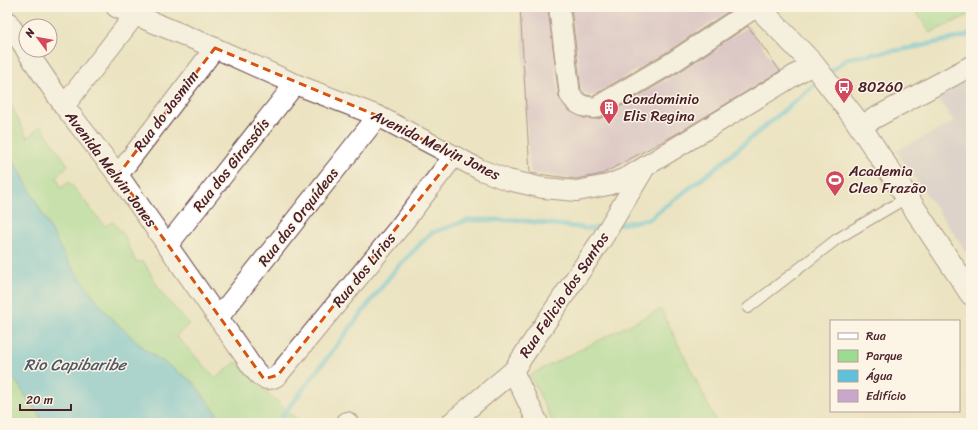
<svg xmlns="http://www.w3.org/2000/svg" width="978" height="430" viewBox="0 0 978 430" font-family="Sriracha,sans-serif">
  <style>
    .industrial { fill: #ccbfd4 }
    .green { fill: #9cdc92; stroke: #737e5e }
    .water { fill: #5ec1dc; stroke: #547084 }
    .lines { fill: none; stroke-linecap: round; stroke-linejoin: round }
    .stream { stroke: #5ec1dc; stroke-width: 5 }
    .building { fill: #caa6cc }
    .lane-casing { stroke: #623c42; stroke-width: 12 }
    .street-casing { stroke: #623c42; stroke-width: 22 }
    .secondary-casing { stroke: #623c42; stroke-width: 24 }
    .lane { stroke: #fff; stroke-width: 10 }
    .street { stroke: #fff; stroke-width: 20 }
    .secondary { stroke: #fff; stroke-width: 22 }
    .marked { fill: none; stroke: #d8530f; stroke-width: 3; stroke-dasharray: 8 5; stroke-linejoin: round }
    .labels { text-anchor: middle; stroke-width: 3; stroke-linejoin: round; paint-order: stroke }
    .poi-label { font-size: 15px; fill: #4a1f2b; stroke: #fcf5e5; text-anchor: start }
    .street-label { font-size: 15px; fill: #4a1f2b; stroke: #fcf5e5 }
    .water-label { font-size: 16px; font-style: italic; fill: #515869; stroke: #fcf5e5 }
  </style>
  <rect width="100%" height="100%" fill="#fcf5e5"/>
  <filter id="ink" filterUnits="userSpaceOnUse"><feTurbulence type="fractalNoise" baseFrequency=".025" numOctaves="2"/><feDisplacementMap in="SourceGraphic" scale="8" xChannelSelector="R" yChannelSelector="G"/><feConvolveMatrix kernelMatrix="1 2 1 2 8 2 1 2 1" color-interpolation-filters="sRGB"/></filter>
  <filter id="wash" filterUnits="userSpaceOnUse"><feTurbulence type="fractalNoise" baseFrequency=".012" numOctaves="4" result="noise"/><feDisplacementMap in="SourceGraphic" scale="16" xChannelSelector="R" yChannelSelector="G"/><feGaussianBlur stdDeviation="0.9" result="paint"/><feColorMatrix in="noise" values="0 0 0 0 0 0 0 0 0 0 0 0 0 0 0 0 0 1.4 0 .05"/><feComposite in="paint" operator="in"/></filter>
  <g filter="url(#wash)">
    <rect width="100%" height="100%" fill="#ebe3c1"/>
    <!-- industrial -->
    <path class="industrial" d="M971,73V258L896,151L954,122L935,94Z"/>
    <!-- green -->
    <g class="green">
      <path d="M913,7H971V14L930,33Z"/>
      <path d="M7,96L27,138L41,126L68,165L57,177L61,188L69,182L105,226L113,222L124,235L136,262H144L162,294L189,324L176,336L216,378L236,362L300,423H224L193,382L144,349L106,313L65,257L21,173L7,151Z"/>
      <path d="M661,309L717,423H553L530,375Z"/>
      <path d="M7,368L44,423H7Z"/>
    </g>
    <!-- water -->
    <path class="water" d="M7,151L21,173L65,257L106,313L144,349L193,382L224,423H44L7,368Z"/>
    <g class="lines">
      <!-- stream -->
      <g class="stream">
        <path d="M828,74L848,58L911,48L966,36L971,33"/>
        <path d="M616,225L649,219L713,170L820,80"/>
        <path d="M277,423L394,271L431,233L469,220H518L592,229L602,227"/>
      </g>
    </g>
    <g id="blocks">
      <!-- building -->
      <g class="building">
        <path d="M520,7H548L559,97L568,110L584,118L594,119L601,118L679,72L748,26L780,71L680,132L602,174L576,179L530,173Z"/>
        <path d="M571,7H724L729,11L667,52L592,96L586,95L581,90Z"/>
      </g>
    </g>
  </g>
  <g filter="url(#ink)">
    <use href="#blocks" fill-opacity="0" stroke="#623c42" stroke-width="1"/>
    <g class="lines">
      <!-- lane casing -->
      <g class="lane-casing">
        <path id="lane" d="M748,308L837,239L908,197"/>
      </g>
      <!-- street casing -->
      <g class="street-casing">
        <g id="street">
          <path d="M116,7L215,48L295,84L378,116L481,170L508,180L543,188L577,191L608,185L628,177L813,64"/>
          <path d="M559,7L570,95C577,105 583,107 595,108L673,62L756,7"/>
          <path d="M7,21L26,49"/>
          <path d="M26,50L64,106L118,175L242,352C250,363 262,389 278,375L398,229L454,156"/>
          <path d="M64,106L135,15"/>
          <path d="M860,126L971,66"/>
          <path d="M118,175L215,48"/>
          <path d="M167,246L295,84"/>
          <path d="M218,318L378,116"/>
          <path d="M513,371L538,423"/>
          <path d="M347,422L348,423"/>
          <path d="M451,423L513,371L602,239L644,169"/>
        </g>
      </g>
      <!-- secondary casing -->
      <g class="secondary-casing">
        <path id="secondary" d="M758,7L813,64L854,117L971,294"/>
      </g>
      <!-- lane -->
      <use href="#lane" class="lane"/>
      <!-- street -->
      <use href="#street" class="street"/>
      <!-- secondary -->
      <use href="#secondary" class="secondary"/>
    </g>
  </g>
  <!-- marked area -->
  <path d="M0 0H978V430H0ZM215,48L378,116L454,156L278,375L264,379L118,175Z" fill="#ebe3c1" fill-opacity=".55" fill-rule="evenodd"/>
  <path class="marked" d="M215,48L378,116L454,156L278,375L264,379L118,175Z"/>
  <!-- icons -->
  <defs>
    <g id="bus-pin" transform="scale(1)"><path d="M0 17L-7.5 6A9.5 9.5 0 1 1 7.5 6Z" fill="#d1495b" stroke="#fcf5e5"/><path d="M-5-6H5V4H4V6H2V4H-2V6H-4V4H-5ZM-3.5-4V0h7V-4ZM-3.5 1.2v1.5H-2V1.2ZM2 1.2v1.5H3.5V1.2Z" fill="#fff"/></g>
    <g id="building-pin" transform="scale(1)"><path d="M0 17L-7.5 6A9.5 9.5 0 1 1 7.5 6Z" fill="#d1495b" stroke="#fcf5e5"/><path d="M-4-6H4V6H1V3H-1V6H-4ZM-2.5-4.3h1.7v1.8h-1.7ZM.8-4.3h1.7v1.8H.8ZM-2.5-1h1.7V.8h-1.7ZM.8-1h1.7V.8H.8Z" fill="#fff"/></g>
    <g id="stadium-pin" transform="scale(1)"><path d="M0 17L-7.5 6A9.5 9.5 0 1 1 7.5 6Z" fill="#d1495b" stroke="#fcf5e5"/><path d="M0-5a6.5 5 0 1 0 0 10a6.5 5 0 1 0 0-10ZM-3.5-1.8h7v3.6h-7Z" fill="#fff"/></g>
  </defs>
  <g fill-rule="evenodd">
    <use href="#bus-pin" x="844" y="87"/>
    <use href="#building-pin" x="609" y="108"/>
    <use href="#stadium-pin" x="835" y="180"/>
  </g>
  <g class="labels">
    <!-- poi labels -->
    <g class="poi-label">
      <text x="858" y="92">80260</text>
      <text x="623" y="104">Condominio<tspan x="623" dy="17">Elis Regina</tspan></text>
      <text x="849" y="176">Academia<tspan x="849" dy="17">Cleo Frazão</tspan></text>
    </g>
    <!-- street labels -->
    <g class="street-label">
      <text transform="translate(166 111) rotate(-53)" y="5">Rua do Jasmim</text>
      <text transform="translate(436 145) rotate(26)" y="5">Avenida Melvin Jones</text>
      <text transform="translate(231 165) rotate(-52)" y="5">Rua dos Girassóis</text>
      <text transform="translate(111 169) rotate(53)" y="5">Avenida Melvin Jones</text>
      <text transform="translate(298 217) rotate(-52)" y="5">Rua das Orquídeas</text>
      <text transform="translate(364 270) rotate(-51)" y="5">Rua dos Lírios</text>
      <text transform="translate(564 295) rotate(-56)" y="5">Rua Felicio dos Santos</text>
    </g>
    <!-- water labels -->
    <g class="water-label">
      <text x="75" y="370">Rio Capibaribe</text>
    </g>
  </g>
  <!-- margin -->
  <rect width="978" height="430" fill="none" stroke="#fcf5e5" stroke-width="24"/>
  <!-- legend -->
  <rect x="830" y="320" width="130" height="92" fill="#fcf5e5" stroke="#b59f9b"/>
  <rect x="838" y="333" width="20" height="6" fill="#ffffff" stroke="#b59f9b"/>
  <text x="866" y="340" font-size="12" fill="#4a1f2b">Rua</text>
  <rect x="838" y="350" width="20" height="12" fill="#9cdc92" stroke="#b59f9b"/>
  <text x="866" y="360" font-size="12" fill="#4a1f2b">Parque</text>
  <rect x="838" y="370" width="20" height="12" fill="#5ec1dc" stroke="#b59f9b"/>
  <text x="866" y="380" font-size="12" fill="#4a1f2b">Água</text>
  <rect x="838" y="390" width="20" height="12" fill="#caa6cc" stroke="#b59f9b"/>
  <text x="866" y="400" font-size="12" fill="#4a1f2b">Edifício</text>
  <!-- north arrow -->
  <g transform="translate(38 38) rotate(302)"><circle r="19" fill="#fcf5e5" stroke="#b59f9b"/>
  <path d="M0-3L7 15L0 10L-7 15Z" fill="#d1495b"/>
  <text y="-6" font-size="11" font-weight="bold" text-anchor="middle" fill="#4a1f2b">N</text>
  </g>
  <!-- scale -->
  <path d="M20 404v6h51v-6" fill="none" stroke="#4a1f2b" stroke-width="2"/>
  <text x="26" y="404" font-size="12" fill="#4a1f2b" stroke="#fcf5e5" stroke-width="3" paint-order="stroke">20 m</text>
</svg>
